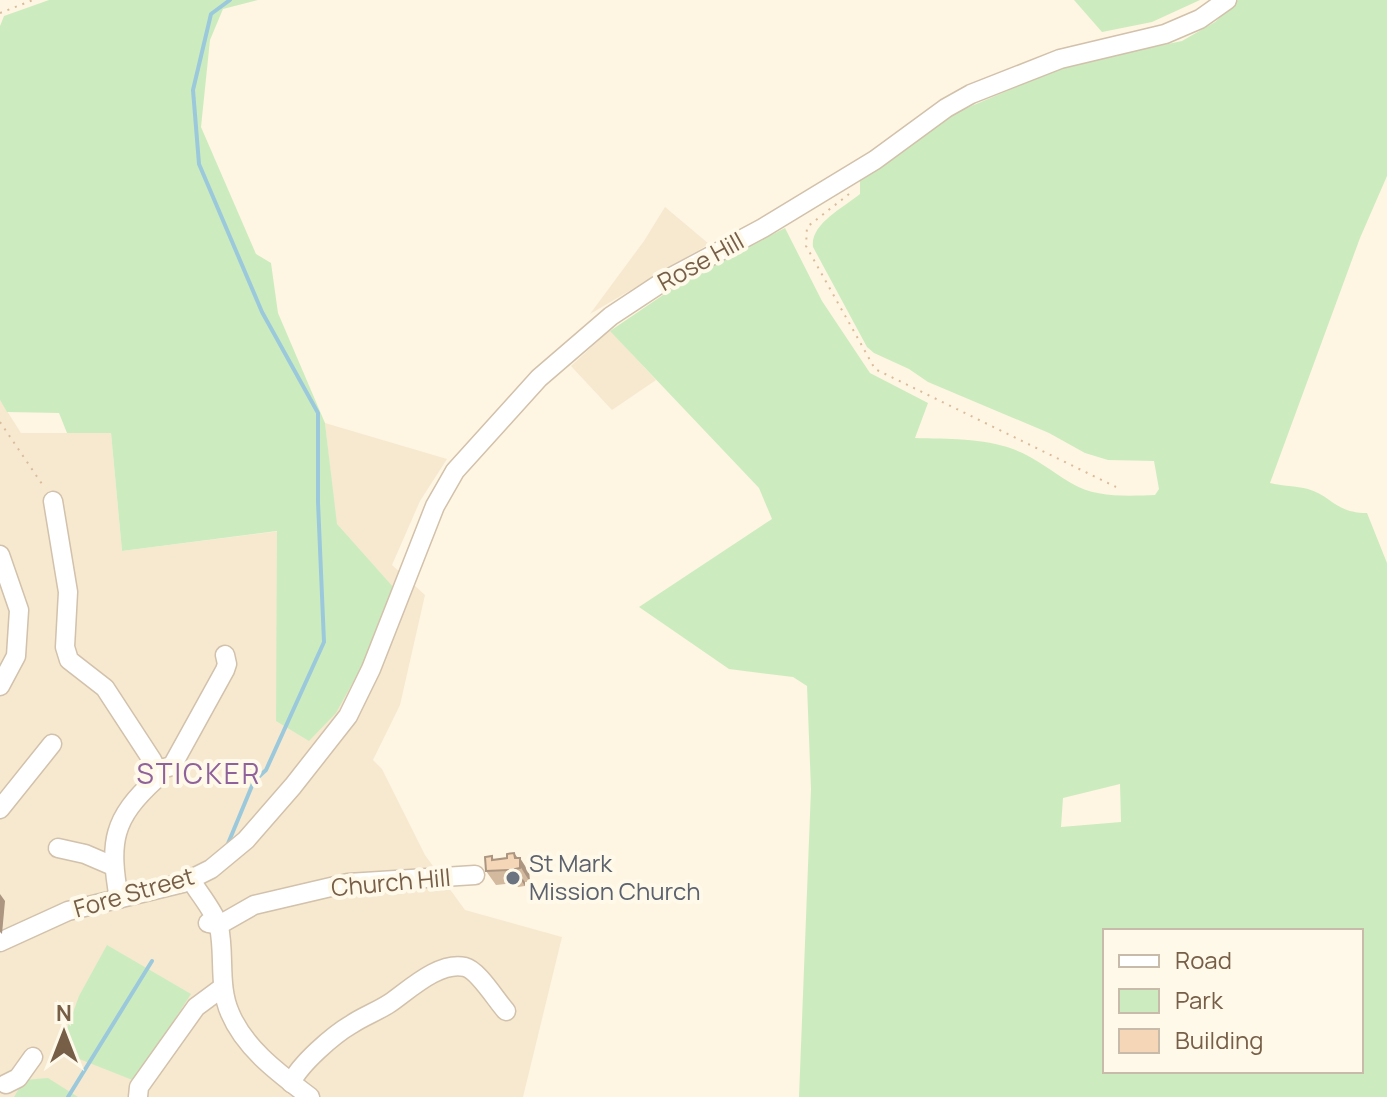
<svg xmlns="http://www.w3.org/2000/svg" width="1387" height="1097" viewBox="0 0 1387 1097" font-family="Manrope,sans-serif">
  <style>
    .residential { fill: #f6e9d0 }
    .green { fill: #ccecc0; fill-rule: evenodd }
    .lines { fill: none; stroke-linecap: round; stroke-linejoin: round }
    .stream { stroke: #9bc9db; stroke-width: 4 }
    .minor-casing { stroke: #d2c1ab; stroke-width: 21 }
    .path { stroke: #dabb9b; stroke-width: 2; stroke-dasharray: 2 6; stroke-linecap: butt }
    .minor { stroke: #fff; stroke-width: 18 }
    .wall { fill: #d3b99e }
    .shaded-wall { fill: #ac9681 }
    .building { fill: #f5d7b8; stroke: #ac9681; stroke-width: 2 }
    .worship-dot { fill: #6b7280; stroke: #fff9ea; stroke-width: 3 }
    .labels { text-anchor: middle; stroke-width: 8; stroke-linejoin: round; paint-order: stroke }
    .street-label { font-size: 24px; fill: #775e47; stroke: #fff9ea }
    .worship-label { font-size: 24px; fill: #5b616d; stroke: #fff9ea; text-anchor: start }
    .quarter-label { font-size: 28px; letter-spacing: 2px; fill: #8f629b; stroke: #fff9ea }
  </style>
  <rect width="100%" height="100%" fill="#fef6e2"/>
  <!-- residential -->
  <g class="residential">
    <path d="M665,207L709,244L590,314L644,241Z"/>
    <path d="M610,330L656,380L612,410L571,366Z"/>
    <path d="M0,400L21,433H111L122,551L336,524L325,423L447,459L420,501L392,565L425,595L400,705L373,760L382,769L425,855L465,910L562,937L523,1097H0Z"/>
  </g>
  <!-- green -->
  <g class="green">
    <path d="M49,0H258L223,9L210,40L201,127L256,254L271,263L278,313L325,423L337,524L394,588L363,664L336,713L309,741L276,721L277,531L122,551L111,433H67L59,413L7,412L0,400V26L4,16Z"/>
    <path d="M1074,0H1200L1152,22L1102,32Z"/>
    <path d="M1238,0H1387V176L1360,238L1270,483C1282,486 1296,486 1308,489C1332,496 1335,513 1367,513L1387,563V1097H799L811,789L807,686L793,677L729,669L639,607L772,519L759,488L610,331L688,278L785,228L822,301L870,373L928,403L915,438C947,439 983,438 1013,449C1035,457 1051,471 1071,483C1095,498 1128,496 1155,495L1159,489L1154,461L1108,460L1085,453L1049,433L928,382L909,369L874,353L867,347L813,247C810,224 843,208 860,194V177L955,113L1068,65L1182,41L1215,22ZM1120,784L1121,822L1061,827L1063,798ZM1105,931H1361V1071H1105Z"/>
    <path d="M107,945L191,994L135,1081L59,1051L79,996Z"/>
    <path d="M48,1078L78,1097H14L24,1080Z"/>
  </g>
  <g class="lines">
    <!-- stream -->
    <g class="stream">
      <path d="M227,846L254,781L266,770L324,642L318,502V413L262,312L199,164L193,90L211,14L230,0"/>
      <path d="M68,1097L152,961"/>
    </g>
    <!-- minor casing -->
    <g class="minor-casing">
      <g id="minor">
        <path d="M53,501L68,592L65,647L69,660L105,688L152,760L157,770L156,779C112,819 109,842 119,899"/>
        <path d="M0,555L19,610L16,656L0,686"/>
        <path d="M157,770L172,766L225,670L227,664L225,655"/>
        <path d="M0,809L52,744"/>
        <path d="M58,848L85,854L113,866"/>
        <path d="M191,880C199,894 215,912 219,927C225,955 218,986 230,1013C245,1049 280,1074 310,1097"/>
        <path d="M208,923L219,925L254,905L348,883L475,875"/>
        <path d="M0,942L68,911L183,883L211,869L246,840L293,786L348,716L371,669L435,506L455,471L539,378L611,316L664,281L763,228L875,160L946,108L971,94L1060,59L1165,34L1200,19L1227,0"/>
        <path d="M291,1083C300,1064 333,1035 352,1024C364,1016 378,1011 390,1003C409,990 439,961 465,967C478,970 496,1000 506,1011"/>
        <path d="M6,1084L18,1078L33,1057"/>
        <path d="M138,1097L139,1087L196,1007L223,987"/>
      </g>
    </g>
    <!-- path -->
    <g class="path">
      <path d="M0,13L33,0"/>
      <path d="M849,194L807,227L806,246L875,369L1116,487"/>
      <path d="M0,422L44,487"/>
    </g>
    <!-- minor -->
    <use href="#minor" class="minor"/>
  </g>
  <!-- wall -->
  <path class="wall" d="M492,856L494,860L518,858L529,872L530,882H525V886L518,887L515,883L496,885L486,871Z"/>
  <!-- shaded-wall -->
  <g class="shaded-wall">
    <path d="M514,853L520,861V858L529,872L530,882L515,858Z"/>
    <path d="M515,869L525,882V886L516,873Z"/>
    <path d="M0,894L5,901L2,934L0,932Z"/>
  </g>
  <!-- building -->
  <path class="building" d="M514,853L515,858H520V868L515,869L516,873H508V870L486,871L485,857L492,856V860L507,858V854Z"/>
  <!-- markers -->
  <circle class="worship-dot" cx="513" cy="878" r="8"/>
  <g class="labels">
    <!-- street labels -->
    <g class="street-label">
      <text transform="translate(701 262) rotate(-29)" y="8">Rose Hill</text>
      <text transform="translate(391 883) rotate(-5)" y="8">Church Hill</text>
      <text transform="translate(134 893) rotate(-16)" y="8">Fore Street</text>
    </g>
    <!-- worship labels -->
    <g class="worship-label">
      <text x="529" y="872">St Mark<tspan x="529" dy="28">Mission Church</tspan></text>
    </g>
    <!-- quarter labels -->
    <g class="quarter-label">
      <text x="199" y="784">STICKER</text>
    </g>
  </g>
  <!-- legend -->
  <rect x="1103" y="929" width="260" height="144" fill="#fff9ea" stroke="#c9bba9" stroke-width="2"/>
  <rect x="1119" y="955" width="40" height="12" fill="#ffffff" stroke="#c9bba9" stroke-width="2"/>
  <text x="1175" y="969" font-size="24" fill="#775e47">Road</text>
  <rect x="1119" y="989" width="40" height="24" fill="#ccecc0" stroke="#c9bba9" stroke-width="2"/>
  <text x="1175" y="1009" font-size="24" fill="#775e47">Park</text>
  <rect x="1119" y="1029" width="40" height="24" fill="#f5d7b8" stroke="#c9bba9" stroke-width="2"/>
  <text x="1175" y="1049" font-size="24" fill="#775e47">Building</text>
  <!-- north arrow -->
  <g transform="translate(64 1033)" stroke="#fff9ea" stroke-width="6" paint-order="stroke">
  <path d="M0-6L14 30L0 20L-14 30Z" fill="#775e47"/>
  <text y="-12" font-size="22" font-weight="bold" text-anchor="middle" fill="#775e47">N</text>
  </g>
</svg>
